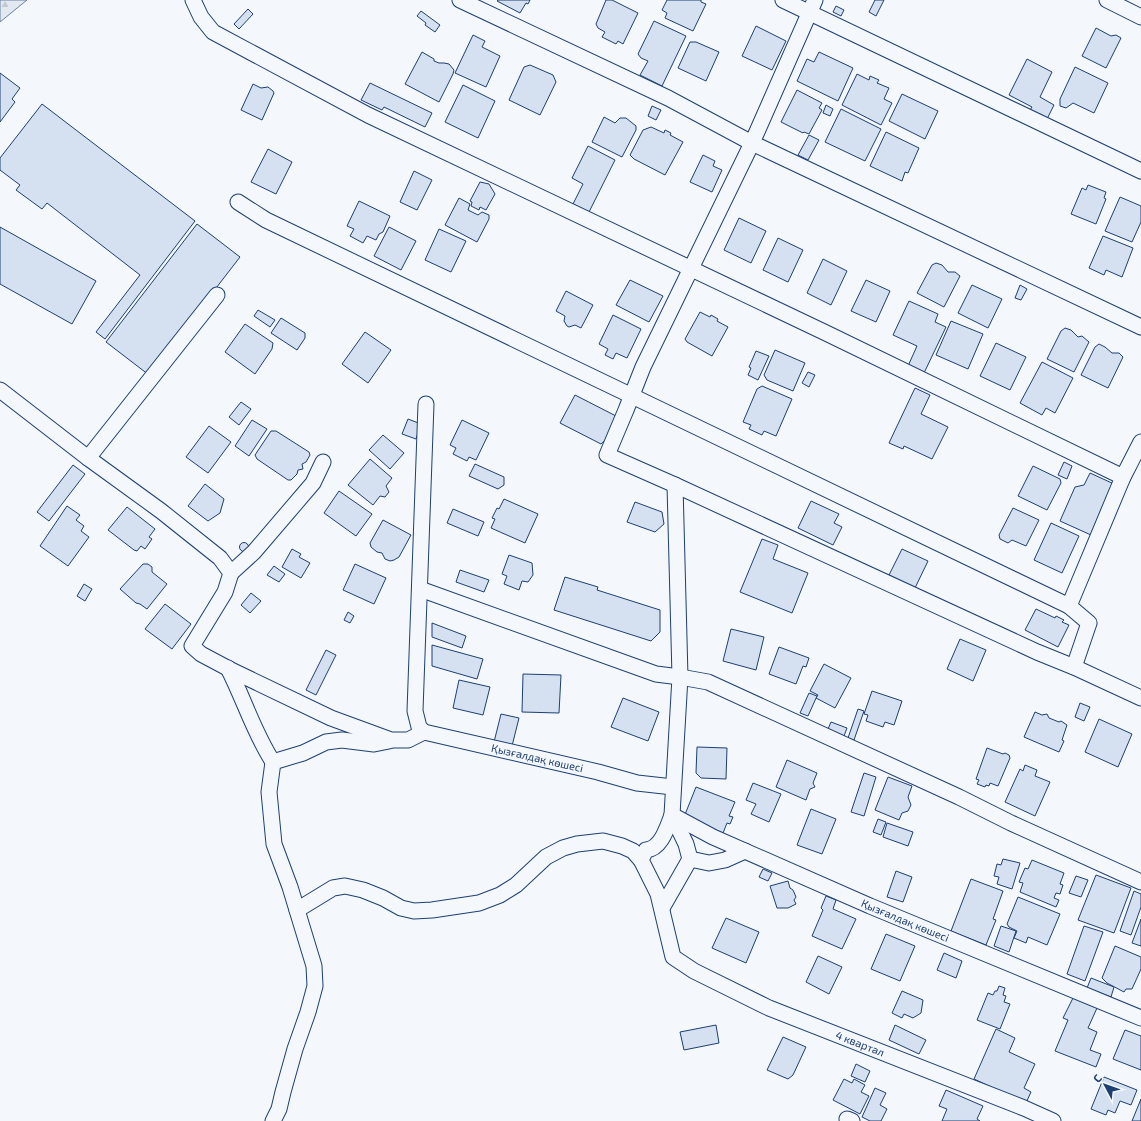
<svg xmlns="http://www.w3.org/2000/svg" width="1141" height="1121" viewBox="0 0 1141 1121" font-family="'Exo 2',sans-serif">
  <style>
    .forest { fill: url(#forest-firs); stroke: #687fa3 }
    .building { fill: #d5e0f0; stroke: #1d3f73 }
    .lines { fill: none; stroke-linecap: round; stroke-linejoin: round }
    .minor-casing { stroke: #1d3f73; stroke-width: 17 }
    .minor { stroke: #f4f7fb; stroke-width: 15 }
    .labels { text-anchor: middle; stroke-width: 3; stroke-linejoin: round; paint-order: stroke }
    .street-label { font-size: 11px; fill: #1d3f73; stroke: #f4f7fb }
  </style>
  <defs>
    <pattern id="forest-firs" width="22" height="20" patternUnits="userSpaceOnUse"><rect width="22" height="20" fill="#e3e9f0"/><path d="M5 1l3.5 6h-7zM16 11l3.5 6h-7z" fill="#c2c9d1"/></pattern>
  </defs>
  <rect width="100%" height="100%" fill="#f4f7fb"/>
  <!-- forest -->
  <path class="forest" d="M0,0H27L0,22Z"/>
  <!-- building -->
  <g class="building">
    <path d="M498,0H530L528,4L526,3L520,13L497,1Z"/>
    <path d="M606,0H612L638,13L623,44L618,41L616,44L602,37L605,32L598,28L596,24Z"/>
    <path d="M667,0H701V2L706,4L693,31L665,18L667,13L662,10Z"/>
    <path d="M875,0H884L876,16L869,12Z"/>
    <path d="M836,6L844,10L841,16L833,12Z"/>
    <path d="M248,9L253,14L239,29L234,24Z"/>
    <path d="M421,11L440,25L435,32L425,25L426,23L417,16Z"/>
    <path d="M654,21L686,36L662,86L640,75L648,61L641,58L638,54Z"/>
    <path d="M756,26L786,41L772,70L742,56Z"/>
    <path d="M1096,28L1111,36L1116,35L1121,38L1106,68L1082,56Z"/>
    <path d="M473,35L485,41L482,47L500,56L486,87L455,73Z"/>
    <path d="M690,42H696L719,52L706,81L678,68Z"/>
    <path d="M422,52L434,59V61L439,63H444L449,64L454,70L453,74L439,102L405,84Z"/>
    <path d="M819,52L853,68L838,101L797,81L807,59L814,62Z"/>
    <path d="M1027,59L1052,72L1040,97L1054,105L1047,119L1030,110L1032,107L1009,95Z"/>
    <path d="M530,65L553,75L556,82L540,115L509,100L524,67Z"/>
    <path d="M1075,67L1108,83L1094,113L1073,103L1066,108L1060,106V99Z"/>
    <path d="M0,73L20,88L12,99L15,102L0,122Z"/>
    <path d="M857,74L869,80L870,76L879,80L877,83L889,88L884,99L892,103L881,125L842,105Z"/>
    <path d="M370,83L432,113L425,127L384,107L382,110L361,100Z"/>
    <path d="M253,84L261,88L268,87L273,91L274,93L262,120L241,110Z"/>
    <path d="M463,85L495,101L478,138L445,122Z"/>
    <path d="M797,90L822,103L819,108L822,110L809,134L804,132L803,133L781,122Z"/>
    <path d="M902,94L938,111L925,139L889,121Z"/>
    <path d="M42,104L195,221L105,339L96,332L140,275L47,203L42,209L16,190L20,185L0,170V158Z"/>
    <path d="M826,105L833,109L830,116L823,113Z"/>
    <path d="M652,106L661,110L656,120L648,116Z"/>
    <path d="M841,109L881,129L865,161L825,142Z"/>
    <path d="M604,117L615,123L620,118H626L636,126V130L622,157L592,142Z"/>
    <path d="M651,127L664,133L665,130L671,133L670,135L683,142L665,175L634,159L630,155L643,130Z"/>
    <path d="M886,132L919,148L908,173L905,172L902,181L870,166Z"/>
    <path d="M809,135L819,140L808,160L798,155Z"/>
    <path d="M588,146L615,160L589,212L573,204L583,184L572,178Z"/>
    <path d="M268,149L292,162L276,194L251,182Z"/>
    <path d="M703,155L715,161L713,166L722,170L712,192L690,182Z"/>
    <path d="M414,171L432,180L417,210L400,202Z"/>
    <path d="M480,182L489,184L495,194L486,210L480,207L479,210L471,206L472,202L470,201Z"/>
    <path d="M1088,185L1106,192L1104,198L1106,199L1096,224L1071,214L1082,188L1086,190Z"/>
    <path d="M1120,197L1141,206V222L1132,242L1105,231Z"/>
    <path d="M459,198L470,204L468,210L478,215L482,212L489,215V219L477,242L445,225Z"/>
    <path d="M359,201L390,216L383,232L379,234L376,240L367,236L363,243L350,236L354,229L347,226Z"/>
    <path d="M739,218L766,231L751,263L724,250Z"/>
    <path d="M197,224L240,257L149,375L106,342Z"/>
    <path d="M0,227L96,281L72,324L0,284Z"/>
    <path d="M389,227L416,241L401,270L374,256Z"/>
    <path d="M439,229L466,241L451,272L425,260Z"/>
    <path d="M1103,236L1133,248L1122,277L1106,270L1104,275L1089,268Z"/>
    <path d="M778,238L803,250L788,282L763,270Z"/>
    <path d="M823,259L847,271L831,305L807,293Z"/>
    <path d="M936,263L942,265L948,272H955L960,276L944,307L917,293L932,265Z"/>
    <path d="M630,280L663,296L649,322L616,305Z"/>
    <path d="M866,280L890,291L876,322L851,311Z"/>
    <path d="M972,285L1002,299L988,328L958,313Z"/>
    <path d="M1020,285L1027,289L1021,300L1015,298Z"/>
    <path d="M566,291L593,305L581,328L575,325L569,327L567,326L564,321L565,316L556,311Z"/>
    <path d="M909,301L938,314L935,322L946,327L924,373L908,366L917,346L893,335Z"/>
    <path d="M258,310L275,320L270,327L254,316Z"/>
    <path d="M700,312L710,317L711,315L718,319L717,321L728,327L712,356L687,342L685,339Z"/>
    <path d="M613,315L641,329L627,358L616,353L613,359L605,355L608,349L599,344Z"/>
    <path d="M281,318L305,333V338L297,350L271,333Z"/>
    <path d="M951,321L983,334L968,369L936,355Z"/>
    <path d="M245,324L273,343L272,349L255,374L225,352Z"/>
    <path d="M1065,328L1071,330L1078,337L1082,336L1089,342L1074,372L1047,359L1061,331Z"/>
    <path d="M365,332L391,350L368,383L342,364Z"/>
    <path d="M996,343L1026,357L1010,390L980,376Z"/>
    <path d="M1099,344L1105,347L1112,353H1119L1123,357L1108,388L1081,375L1095,347Z"/>
    <path d="M775,350L805,363L793,391L767,380L764,375Z"/>
    <path d="M756,351L769,356L758,380L748,375L751,368L749,367Z"/>
    <path d="M1042,362L1073,378L1055,413L1046,408L1042,415L1020,403Z"/>
    <path d="M808,372L815,375L809,387L802,383Z"/>
    <path d="M762,386L792,399L776,436L764,431L762,435L749,429L751,425L743,422L757,389Z"/>
    <path d="M915,388L930,395L921,414L948,427L932,459L904,446L903,449L889,443Z"/>
    <path d="M575,395L616,416L614,432L601,444L560,423Z"/>
    <path d="M241,402L251,409L239,425L229,417Z"/>
    <path d="M408,419L421,424L416,439L402,434Z"/>
    <path d="M252,420L267,429L249,456L235,446Z"/>
    <path d="M462,420L489,433L476,460L469,457L467,461L453,454L456,448L450,445Z"/>
    <path d="M209,426L231,442L208,473L186,457Z"/>
    <path d="M271,431H276L309,452L310,455L306,462L302,464L303,469L298,470L297,474L291,480H288L257,459L255,455Z"/>
    <path d="M383,435L404,453L390,469L369,450Z"/>
    <path d="M370,459L392,478L386,486L389,492L385,497L380,496L373,505L348,485Z"/>
    <path d="M1064,462L1072,466L1067,479L1058,475Z"/>
    <path d="M475,464L504,477V485L498,489L469,476Z"/>
    <path d="M73,465L85,474L49,521L37,512Z"/>
    <path d="M1033,466L1060,479L1061,483L1047,510L1018,496Z"/>
    <path d="M1090,473L1114,484L1091,535L1060,521L1075,487L1084,485Z"/>
    <path d="M205,484L224,499L220,513L208,521L188,506Z"/>
    <path d="M339,491L372,514L356,536L324,513Z"/>
    <path d="M504,499L538,514L525,543L491,528L495,519L492,518L497,508L499,509Z"/>
    <path d="M811,501L839,514L834,523L842,527L833,545L798,528Z"/>
    <path d="M635,502L662,512L664,524L655,532L627,522Z"/>
    <path d="M67,506L80,515L76,520L84,526L81,531L89,537L68,566L40,546Z"/>
    <path d="M127,507L155,529L149,537L152,539L145,549L141,546L137,551L134,550L108,530Z"/>
    <path d="M1013,508L1039,520L1026,546L1012,540L1008,543L1000,539L999,535Z"/>
    <path d="M453,509L484,522L478,536L447,523Z"/>
    <path d="M383,520L411,535L399,557L394,560L390,561L385,559L382,553L377,552L371,547L370,543Z"/>
    <path d="M1051,523L1079,536L1062,573L1034,560Z"/>
    <path d="M762,539L778,545L773,559L808,573L792,613L740,592Z"/>
    <circle cx="244" cy="547" r="4.5"/>
    <path d="M292,549L301,554L299,557L310,563L301,578L282,567Z"/>
    <path d="M902,549L928,561L915,588L889,575Z"/>
    <path d="M509,555L532,563L533,575L528,582L522,581L519,590L504,584L507,576L502,574Z"/>
    <path d="M143,564H148L152,567V572L167,584L147,609L140,604L136,603L120,589Z"/>
    <path d="M355,564L386,578L374,604L343,590Z"/>
    <path d="M274,566L285,574L279,582L267,575Z"/>
    <path d="M460,570L489,580L484,592L456,582Z"/>
    <path d="M565,577L598,587L597,590L660,610V632L651,641L554,610Z"/>
    <path d="M84,584L92,589L85,601L77,596Z"/>
    <path d="M251,593L261,601L250,613L241,605Z"/>
    <path d="M165,604L191,624L172,649L145,629Z"/>
    <path d="M1036,609L1055,618L1056,616L1064,620L1062,622L1069,625L1058,647L1025,630Z"/>
    <path d="M348,612L354,616L350,623L344,620Z"/>
    <path d="M432,623L466,636L462,648L432,637Z"/>
    <path d="M731,629L764,637L756,670L723,661Z"/>
    <path d="M960,639L986,650L973,681L947,669Z"/>
    <path d="M432,645L483,659L477,679L432,666Z"/>
    <path d="M779,647L809,658L806,667L803,666L796,684L769,674Z"/>
    <path d="M326,650L336,655L316,695L306,690Z"/>
    <path d="M824,664L851,678L835,708L816,698L818,695L810,691Z"/>
    <path d="M523,674L561,675L559,713L522,712Z"/>
    <path d="M459,680L490,687L483,715L453,708Z"/>
    <path d="M872,691L902,701L894,725L885,722L883,727L866,721L868,715L864,714Z"/>
    <path d="M809,693L817,696L808,716L800,713Z"/>
    <path d="M623,698L659,712L648,741L611,727Z"/>
    <path d="M1080,703L1090,707L1084,721L1075,717Z"/>
    <path d="M858,709L864,711L854,740L848,738Z"/>
    <path d="M1035,712L1042,715L1047,714L1049,718L1059,722L1061,721L1067,725L1062,740L1064,741L1059,752L1024,737Z"/>
    <path d="M501,714L519,718L512,746L494,742Z"/>
    <path d="M1099,719L1132,734L1118,767L1085,752Z"/>
    <path d="M831,722L847,728L844,736L828,729Z"/>
    <path d="M697,747L727,748L726,779L701,778L696,773Z"/>
    <path d="M987,748L1003,754L1005,753L1009,755L1010,758L998,786L990,783L989,786L986,785L985,787L977,784L979,780L976,779Z"/>
    <path d="M787,760L817,773L813,783L815,787L810,789L806,800L776,787Z"/>
    <path d="M1025,765L1037,770L1035,776L1050,782L1035,816L1005,802L1020,769L1023,771Z"/>
    <path d="M864,773L876,777L864,816L851,812Z"/>
    <path d="M888,777L912,786L908,797L911,805L908,811L902,813L899,820L875,810Z"/>
    <path d="M753,783L781,794L769,822L751,814L756,804L746,800Z"/>
    <path d="M696,787L735,802L729,816L733,817L730,824L727,823L723,833L684,817Z"/>
    <path d="M811,809L836,819L822,854L797,845Z"/>
    <path d="M878,819L886,822L881,835L873,832Z"/>
    <path d="M887,823L913,832L908,846L883,837Z"/>
    <path d="M1003,859L1020,863L1012,889L997,884L999,877L994,876L997,864L1001,865Z"/>
    <path d="M1032,860L1064,873L1060,884L1063,885L1060,894L1056,893L1054,898L1059,900L1056,907L1020,892L1023,883L1019,882L1025,868L1028,869Z"/>
    <path d="M763,869L772,873L768,881L759,877Z"/>
    <path d="M896,871L912,877L903,902L887,897Z"/>
    <path d="M1096,875L1131,888L1114,933L1078,920Z"/>
    <path d="M1076,876L1088,880L1081,897L1069,893Z"/>
    <path d="M971,879L1003,891L993,919L996,920L986,945L951,931Z"/>
    <path d="M788,881L790,888L793,890L796,897L794,900L796,904L788,908H777L770,886Z"/>
    <path d="M1134,891L1141,894V907L1131,935L1120,931Z"/>
    <path d="M826,896L836,900L833,909L856,919L842,949L812,936L823,910L821,908Z"/>
    <path d="M1018,897L1060,914L1047,945L1028,937L1026,943L1014,938L1017,931L1009,927L1007,924Z"/>
    <path d="M726,918L759,932L746,963L712,948Z"/>
    <path d="M1141,919V946L1132,943Z"/>
    <path d="M1001,926L1016,931L1009,952L994,946Z"/>
    <path d="M1084,926L1103,932L1085,981L1067,974Z"/>
    <path d="M886,934L915,946L900,981L871,969Z"/>
    <path d="M1115,946L1141,957V969L1132,989H1126L1124,992L1107,983L1102,978Z"/>
    <path d="M944,953L962,961L956,978L937,970Z"/>
    <path d="M818,956L842,967L829,994L806,982Z"/>
    <path d="M1091,978L1114,987L1111,997L1087,988Z"/>
    <path d="M999,986L1005,988L1003,995L1006,996L1004,1002L1010,1004L1000,1029L977,1020L988,993L993,995L995,991H997Z"/>
    <path d="M902,991L923,1000L921,1013L913,1018L904,1014L902,1018L892,1013Z"/>
    <path d="M1073,998L1097,1008L1088,1028L1097,1032L1090,1050L1101,1054L1096,1067L1055,1051L1068,1020L1063,1018Z"/>
    <path d="M716,1025L719,1043L684,1050L680,1032Z"/>
    <path d="M895,1025L926,1040L919,1054L889,1040Z"/>
    <path d="M996,1029L1015,1038L1009,1052L1035,1064L1024,1088L1031,1092L1026,1103L974,1079Z"/>
    <path d="M1125,1030L1141,1036V1070L1113,1059Z"/>
    <path d="M783,1037L806,1047L793,1075L788,1079L767,1070Z"/>
    <path d="M856,1064L870,1071L865,1082L851,1076Z"/>
    <path d="M1104,1077L1137,1090L1131,1105L1120,1101L1115,1113L1108,1110L1106,1115L1091,1109Z"/>
    <path d="M844,1079L852,1083L854,1079L865,1085L861,1092L869,1096L860,1114L833,1100Z"/>
    <path d="M875,1088L886,1093L880,1105L887,1109L881,1121H870L862,1117Z"/>
    <path d="M946,1090L983,1106L977,1119L980,1121H942L947,1109L939,1106Z"/>
    <path d="M1141,1099V1121H1132Z"/>
  </g>
  <g class="lines">
    <!-- minor casing -->
    <g class="minor-casing">
      <g id="minor">
        <path d="M193,0L201,17L213,32L368,115L824,332L1123,477"/>
        <path d="M460,0L668,98L752,143L1141,327"/>
        <path d="M783,0L1141,171"/>
        <path d="M815,0L752,143L643,367L626,410L607,455L675,485L1037,652L1074,667L1141,698"/>
        <path d="M1107,0L1141,17"/>
        <path d="M238,202L266,220L1069,606"/>
        <path d="M0,390L88,458L161,511L220,558L231,573L225,592L192,646L201,654L233,671L331,718L391,740H408L424,732"/>
        <path id="s1" d="M426,404L415,711L419,727L424,732L598,772L637,783L673,787"/>
        <path d="M88,458L217,295"/>
        <path id="s2" d="M675,485L680,677L672,815C667,828 661,849 646,850L641,860L658,894L673,957L694,971L769,1008L1024,1108L1053,1121"/>
        <path d="M231,573L254,552L313,483L323,462"/>
        <path d="M420,589L656,674L680,677L708,682L959,797L1011,823L1141,882"/>
        <path d="M1074,667L1089,623L1069,606L1123,477L1141,442"/>
        <path d="M228,668C244,699 254,733 273,762"/>
        <path id="s3" d="M672,815L713,837L870,906L1141,1018"/>
        <path d="M690,859L709,863L725,860L745,851"/>
        <path d="M662,908L690,859L686,844L672,815"/>
        <path d="M297,910L333,888L345,886L363,890L383,898L401,908L414,911L432,910L479,903L500,895L516,885L546,857L563,848L577,844L603,841L622,846L633,851L641,860"/>
        <path d="M847,1119L852,1121"/>
        <path d="M273,1121L279,1109L283,1092L295,1049L308,1012L315,986L314,966L290,887L274,844L269,792L273,762L303,753L326,742L342,740L374,744L389,741"/>
      </g>
    </g>
    <!-- minor -->
    <use href="#minor" class="minor"/>
  </g>
  <g class="labels">
    <!-- street labels -->
    <g class="street-label">
      <text dy="4" stroke="none"><textPath href="#s1" startOffset="447">Қызғалдақ көшесі</textPath></text>
      <text dy="4" stroke="none"><textPath href="#s3" startOffset="256">Қызғалдақ көшесі</textPath></text>
      <text dy="4" stroke="none"><textPath href="#s2" startOffset="697">4 квартал</textPath></text>
    </g>
  </g>
  <!-- north arrow -->
  <g transform="translate(1105 1085) rotate(311)" stroke="#f4f7fb" stroke-width="3" paint-order="stroke">
  <path d="M0-3L7 15L0 10L-7 15Z" fill="#1d3f73"/>
  <text y="-6" font-size="11" font-weight="bold" text-anchor="middle" fill="#1d3f73">С</text>
  </g>
</svg>
